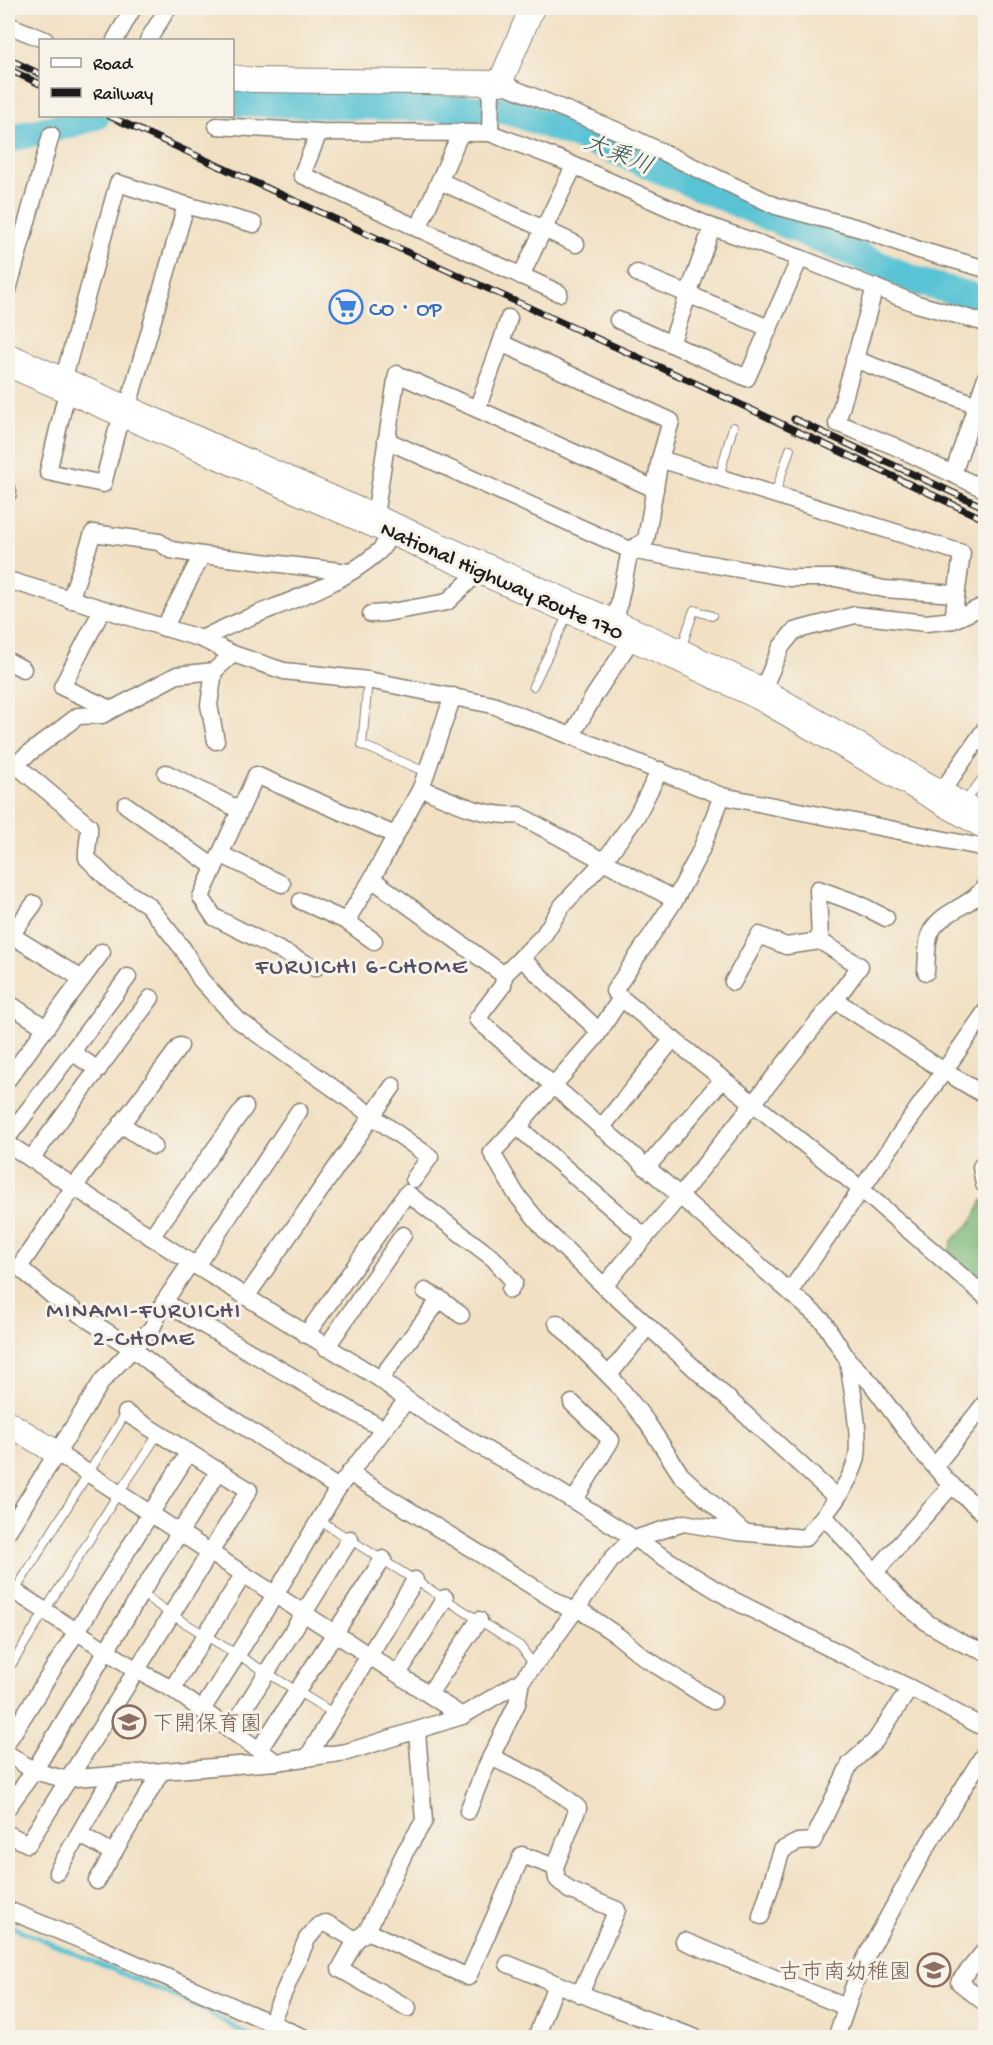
<svg xmlns="http://www.w3.org/2000/svg" width="993" height="2045" viewBox="0 0 993 2045" font-family="'Gochi Hand','Klee One',sans-serif">
  <style>
    .forest { fill: #7cb878; stroke: #4c6a4a; stroke-width: 1.5 }
    .lines { fill: none; stroke-linecap: round; stroke-linejoin: round }
    .stream { stroke: #58c3d4; stroke-width: 4.5 }
    .river { stroke: #58c3d4; stroke-width: 28 }
    .lane-casing { stroke: #867e70; stroke-width: 10 }
    .street-casing { stroke: #867e70; stroke-width: 19 }
    .secondary-casing { stroke: #867e70; stroke-width: 26 }
    .highway-casing { stroke: #867e70; stroke-width: 34 }
    .lane { stroke: #fff; stroke-width: 8 }
    .street { stroke: #fff; stroke-width: 16 }
    .secondary { stroke: #fff; stroke-width: 24 }
    .highway { stroke: #fff; stroke-width: 32 }
    .rail-casing { stroke: #1c1c1c; stroke-width: 7 }
    .rail { stroke: #f7f3e8; stroke-width: 4.5; stroke-dasharray: 14; stroke-linecap: butt }
    .labels { text-anchor: middle; stroke-width: 6; stroke-linejoin: round; paint-order: stroke }
    .shop-label { font-size: 22px; fill: #366cbe; stroke: #f7f3e8; text-anchor: start }
    .street-label { font-size: 22px; fill: #1c1c1c; stroke: #f7f3e8 }
    .education-label { font-size: 22px; fill: #785e54; stroke: #f7f3e8; text-anchor: start }
    .water-label { font-size: 24px; font-style: italic; fill: #31565c; stroke: #f7f3e8 }
    .neighbourhood-label { font-size: 24px; letter-spacing: 1.5px; fill: #554e66; stroke: #f7f3e8 }
  </style>
  <rect width="100%" height="100%" fill="#f7f3e8"/>
  <filter id="ink" filterUnits="userSpaceOnUse"><feTurbulence type="fractalNoise" baseFrequency=".0167" numOctaves="2"/><feDisplacementMap in="SourceGraphic" scale="12" xChannelSelector="R" yChannelSelector="G"/><feConvolveMatrix kernelMatrix="1 2 1 2 8 2 1 2 1" color-interpolation-filters="sRGB"/></filter>
  <filter id="wash" filterUnits="userSpaceOnUse"><feTurbulence type="fractalNoise" baseFrequency=".008" numOctaves="4" result="noise"/><feDisplacementMap in="SourceGraphic" scale="24" xChannelSelector="R" yChannelSelector="G"/><feGaussianBlur stdDeviation="1.35" result="paint"/><feColorMatrix in="noise" values="0 0 0 0 0 0 0 0 0 0 0 0 0 0 0 0 0 1.4 0 .05"/><feComposite in="paint" operator="in"/></filter>
  <g filter="url(#wash)">
    <rect width="100%" height="100%" fill="#f1e0c3"/>
    <!-- forest -->
    <path class="forest" d="M983,1200L985,1201V1286L949,1254L952,1241L974,1219Z"/>
    <g class="lines">
      <!-- stream -->
      <path class="stream" d="M8,1925L197,2006L253,2038"/>
      <!-- river -->
      <g class="river">
        <path d="M232,102L508,110L616,151L919,282L986,300"/>
        <path d="M8,139L71,124L96,116"/>
      </g>
    </g>
  </g>
  <g filter="url(#ink)">
    <g class="lines">
      <!-- lane casing -->
      <g class="lane-casing">
        <g id="lane">
          <path d="M719,477L733,427"/>
          <path d="M775,494L790,449"/>
          <path d="M681,649L694,610L712,616"/>
          <path d="M368,680L362,745L426,772"/>
          <path d="M533,686L568,614"/>
          <path d="M963,804L986,774"/>
          <path d="M319,1520L520,1646L534,1665"/>
          <path d="M141,1593L172,1615L333,1713"/>
          <path d="M8,1602L126,1413"/>
          <path d="M8,1670L118,1494L159,1433"/>
        </g>
      </g>
      <!-- street casing -->
      <g class="street-casing">
        <g id="street">
          <path d="M8,25L45,40"/>
          <path d="M115,40L133,8"/>
          <path d="M148,40L168,8"/>
          <path d="M217,126L319,132L490,133L564,161L712,227L800,258L917,304L986,323"/>
          <path d="M319,132L302,175L559,293"/>
          <path d="M490,133L491,90L500,83L620,132L776,206L865,230L919,250L986,269"/>
          <path d="M440,181L576,244"/>
          <path d="M418,229L461,132"/>
          <path d="M637,273L769,328"/>
          <path d="M521,276L574,166"/>
          <path d="M875,287L837,423L894,446L986,490"/>
          <path d="M8,290L51,135"/>
          <path d="M618,320L747,378L800,258"/>
          <path d="M501,343L509,318"/>
          <path d="M671,344L712,227"/>
          <path d="M854,359L977,405"/>
          <path d="M62,384L118,183L186,205L254,224"/>
          <path d="M68,387L48,472L103,484L117,430L126,413L186,205"/>
          <path d="M477,409L655,489"/>
          <path d="M386,440L630,550L790,578H836L884,589L956,594"/>
          <path d="M660,459L962,553L953,620"/>
          <path d="M953,474L986,377"/>
          <path d="M8,493V492"/>
          <path d="M374,522L397,374L477,409L501,343L671,421L660,459L646,540L630,550L614,628"/>
          <path d="M8,580L202,639L233,654L284,671L368,680L493,705L722,796L986,848"/>
          <path d="M70,600L93,533L159,542L171,550L202,555L349,572"/>
          <path d="M102,610L62,687L111,709"/>
          <path d="M371,614L386,613L447,602L482,569"/>
          <path d="M164,628L202,555"/>
          <path d="M202,639C258,608 327,596 377,553C384,548 388,537 393,530"/>
          <path d="M8,661L23,669"/>
          <path d="M214,671L209,705L216,741"/>
          <path d="M761,694L781,647L794,631L855,615L926,623L953,620L986,605"/>
          <path d="M572,735L594,696L627,646L630,635"/>
          <path d="M8,761L15,764L89,826C90,837 86,847 87,858L112,883L148,905L183,949L201,980L238,1020L430,1157L414,1179"/>
          <path d="M15,764L78,716L102,715L177,675L214,671L233,654"/>
          <path d="M166,773L240,810"/>
          <path d="M421,788C454,802 483,817 519,815L675,900"/>
          <path d="M938,797L985,729"/>
          <path d="M126,805L214,867"/>
          <path d="M220,854L282,884"/>
          <path d="M372,879L504,975L503,985L477,1019L823,1321L848,1360L871,1383L921,1451L949,1483L986,1515"/>
          <path d="M301,901L346,921L374,941"/>
          <path d="M346,921L372,879L421,788L453,696"/>
          <path d="M11,935L82,979"/>
          <path d="M8,939L34,904"/>
          <path d="M522,959L599,1031"/>
          <path d="M315,968L214,917L201,897L256,775L395,835"/>
          <path d="M926,972C927,961 926,945 930,934C940,910 974,907 986,884"/>
          <path d="M504,975L543,936L562,906L604,861L636,817L660,770"/>
          <path d="M733,982L759,935L786,946L820,941"/>
          <path d="M614,991L675,900L701,850L722,796"/>
          <path d="M835,1000L944,1071L986,1096"/>
          <path d="M8,1003L46,1028"/>
          <path d="M180,1046L74,1187L19,1267L55,1298L133,1349L170,1378L338,1488"/>
          <path d="M72,1052L98,1070"/>
          <path d="M8,1079L102,952"/>
          <path d="M524,1119L492,1153L516,1194L545,1230L604,1286L836,1497"/>
          <path d="M121,1124L154,1146"/>
          <path d="M601,1128L673,1039"/>
          <path d="M8,1137L128,977"/>
          <path d="M8,1144L196,1266L380,1379C432,1422 495,1454 553,1488C613,1524 671,1563 731,1599L922,1694L986,1729"/>
          <path d="M31,1159L151,998"/>
          <path d="M986,1160L981,1167L984,1184L986,1185"/>
          <path d="M646,1168L723,1079"/>
          <path d="M151,1237L245,1107"/>
          <path d="M645,1237L520,1129L524,1119L595,1038L621,998L862,1190L986,1297"/>
          <path d="M196,1266L299,1111"/>
          <path d="M604,1286L679,1197L835,1000L860,966L820,941L818,889L859,904L886,918"/>
          <path d="M425,1291L440,1299L461,1315"/>
          <path d="M790,1291L986,1011"/>
          <path d="M246,1297L393,1086"/>
          <path d="M164,1302L383,1429"/>
          <path d="M557,1323L617,1384L646,1421L681,1475L743,1532"/>
          <path d="M306,1335L407,1193L494,1259L514,1282L510,1290"/>
          <path d="M326,1348L403,1235"/>
          <path d="M609,1375L648,1326"/>
          <path d="M380,1379L440,1299"/>
          <path d="M572,1403L611,1440L574,1501"/>
          <path d="M57,1453L462,1716"/>
          <path d="M935,1466L986,1402"/>
          <path d="M349,1473L574,1612"/>
          <path d="M824,1516L903,1603L929,1624L964,1644L980,1650L986,1649"/>
          <path d="M8,1531L102,1381L152,1328L164,1302L191,1262"/>
          <path d="M875,1572L952,1485"/>
          <path d="M8,1587L138,1671L172,1689L276,1762"/>
          <path d="M577,1608L618,1636L645,1658L713,1701"/>
          <path d="M398,1674L445,1598"/>
          <path d="M172,1689L243,1575"/>
          <path d="M429,1694L479,1620"/>
          <path d="M202,1710L275,1595L338,1488L406,1401"/>
          <path d="M231,1730L350,1539"/>
          <path d="M8,1741L189,1452"/>
          <path d="M259,1750L383,1559"/>
          <path d="M8,1754L34,1771L64,1779L276,1762L347,1752L462,1716L521,1681L542,1656L612,1559L631,1540L684,1523L737,1532L805,1538C824,1516 847,1490 856,1461C862,1441 851,1384 848,1360"/>
          <path d="M491,1757C522,1772 553,1784 578,1808L555,1867L557,1879L569,1890L617,1910L580,1994"/>
          <path d="M307,1758L415,1580"/>
          <path d="M8,1807L34,1771L141,1593L219,1471"/>
          <path d="M468,1811L483,1773L517,1704L521,1681"/>
          <path d="M8,1834L28,1844L249,1490L126,1413"/>
          <path d="M79,1834L113,1853"/>
          <path d="M57,1872L112,1776"/>
          <path d="M97,1881L161,1772"/>
          <path d="M8,1910L98,1947L305,2038"/>
          <path d="M761,1916L782,1850L798,1842L813,1841L850,1764L875,1741L910,1688"/>
          <path d="M367,1931L468,1977L522,1855L555,1867"/>
          <path d="M356,1940L340,1969L408,2008"/>
          <path d="M684,1941L846,2007"/>
          <path d="M986,1949L959,1982L986,2004"/>
          <path d="M508,1964L618,2009L696,2038"/>
          <path d="M271,2022L307,1939L318,1926L326,1923L356,1940L367,1931L405,1852L424,1821L417,1731"/>
          <path d="M536,2038L556,1984"/>
          <path d="M836,2038L860,1968L923,1853L986,1751"/>
        </g>
      </g>
      <!-- secondary casing -->
      <g class="secondary-casing">
        <g id="secondary">
          <path d="M232,77L253,80L500,83L532,8"/>
          <path d="M8,1423L57,1453"/>
        </g>
      </g>
      <!-- highway casing -->
      <g class="highway-casing">
        <path id="highway" d="M8,360L679,655L761,694L986,823"/>
      </g>
      <!-- lane -->
      <use href="#lane" class="lane"/>
      <!-- street -->
      <use href="#street" class="street"/>
      <!-- secondary -->
      <use href="#secondary" class="secondary"/>
      <!-- highway -->
      <use href="#highway" class="highway"/>
      <!-- rail casing -->
      <g class="rail-casing">
        <g id="rail">
          <path d="M8,59L40,74"/>
          <path d="M8,69L40,84"/>
          <path d="M109,116L699,385L986,520"/>
          <path d="M794,419L986,508"/>
        </g>
      </g>
      <!-- rail -->
      <use href="#rail" class="rail"/>
    </g>
  </g>
  <!-- icons -->
  <defs>
    <g id="supermarket-ring" transform="scale(1.725)"><circle r="9.5" fill="#f7f3e8" stroke="#3f7fe0" stroke-width="1.5"/><path d="M-6-5.5h2.5l.6 2H6L4.5 2H-2.5L-4.4-4H-6ZM-1.5 3.2a1.3 1.3 0 1 0 .1 0ZM3 3.2a1.3 1.3 0 1 0 .1 0Z" fill="#3f7fe0"/></g>
    <g id="school-ring" transform="scale(1.725)"><circle r="9.5" fill="#f7f3e8" stroke="#8d6e63" stroke-width="1.5"/><path d="M0-5L7-2L0 1L-7-2ZM-4 1L0 2.5L4 1V4Q0 6-4 4Z" fill="#8d6e63"/></g>
  </defs>
  <g fill-rule="evenodd">
    <use href="#supermarket-ring" x="346" y="307"/>
    <use href="#school-ring" x="129" y="1722"/>
    <use href="#school-ring" x="934" y="1970"/>
  </g>
  <g class="labels">
    <!-- shop labels -->
    <g class="shop-label">
      <text x="369" y="315">CO・OP</text>
    </g>
    <!-- street labels -->
    <g class="street-label">
      <text transform="translate(503 579) rotate(24)" y="8">National Highway Route 170</text>
    </g>
    <!-- education labels -->
    <g class="education-label">
      <text x="152" y="1730">下開保育園</text>
      <text x="911" y="1978" text-anchor="end">古市南幼稚園</text>
    </g>
    <!-- water labels -->
    <g class="water-label">
      <text transform="translate(619 153) rotate(22)" y="8">大乗川</text>
    </g>
    <!-- neighbourhood labels -->
    <g class="neighbourhood-label">
      <text x="362" y="973">FURUICHI 6-CHOME</text>
      <text x="144" y="1317">MINAMI-FURUICHI<tspan x="144" dy="28">2-CHOME</tspan></text>
    </g>
  </g>
  <!-- margin -->
  <rect width="993" height="2045" fill="none" stroke="#f7f3e8" stroke-width="30"/>
  <!-- legend -->
  <rect x="39" y="39" width="195" height="78" fill="#f7f3e8" stroke="#9f9d96" stroke-width="1.5"/>
  <rect x="51" y="58" width="30" height="9" fill="#ffffff" stroke="#9f9d96" stroke-width="1.5"/>
  <text x="93" y="69" font-size="18" fill="#1c1c1c">Road</text>
  <rect x="51" y="88" width="30" height="9" fill="#1c1c1c" stroke="#9f9d96" stroke-width="1.5"/>
  <text x="93" y="99" font-size="18" fill="#1c1c1c">Railway</text>
</svg>
